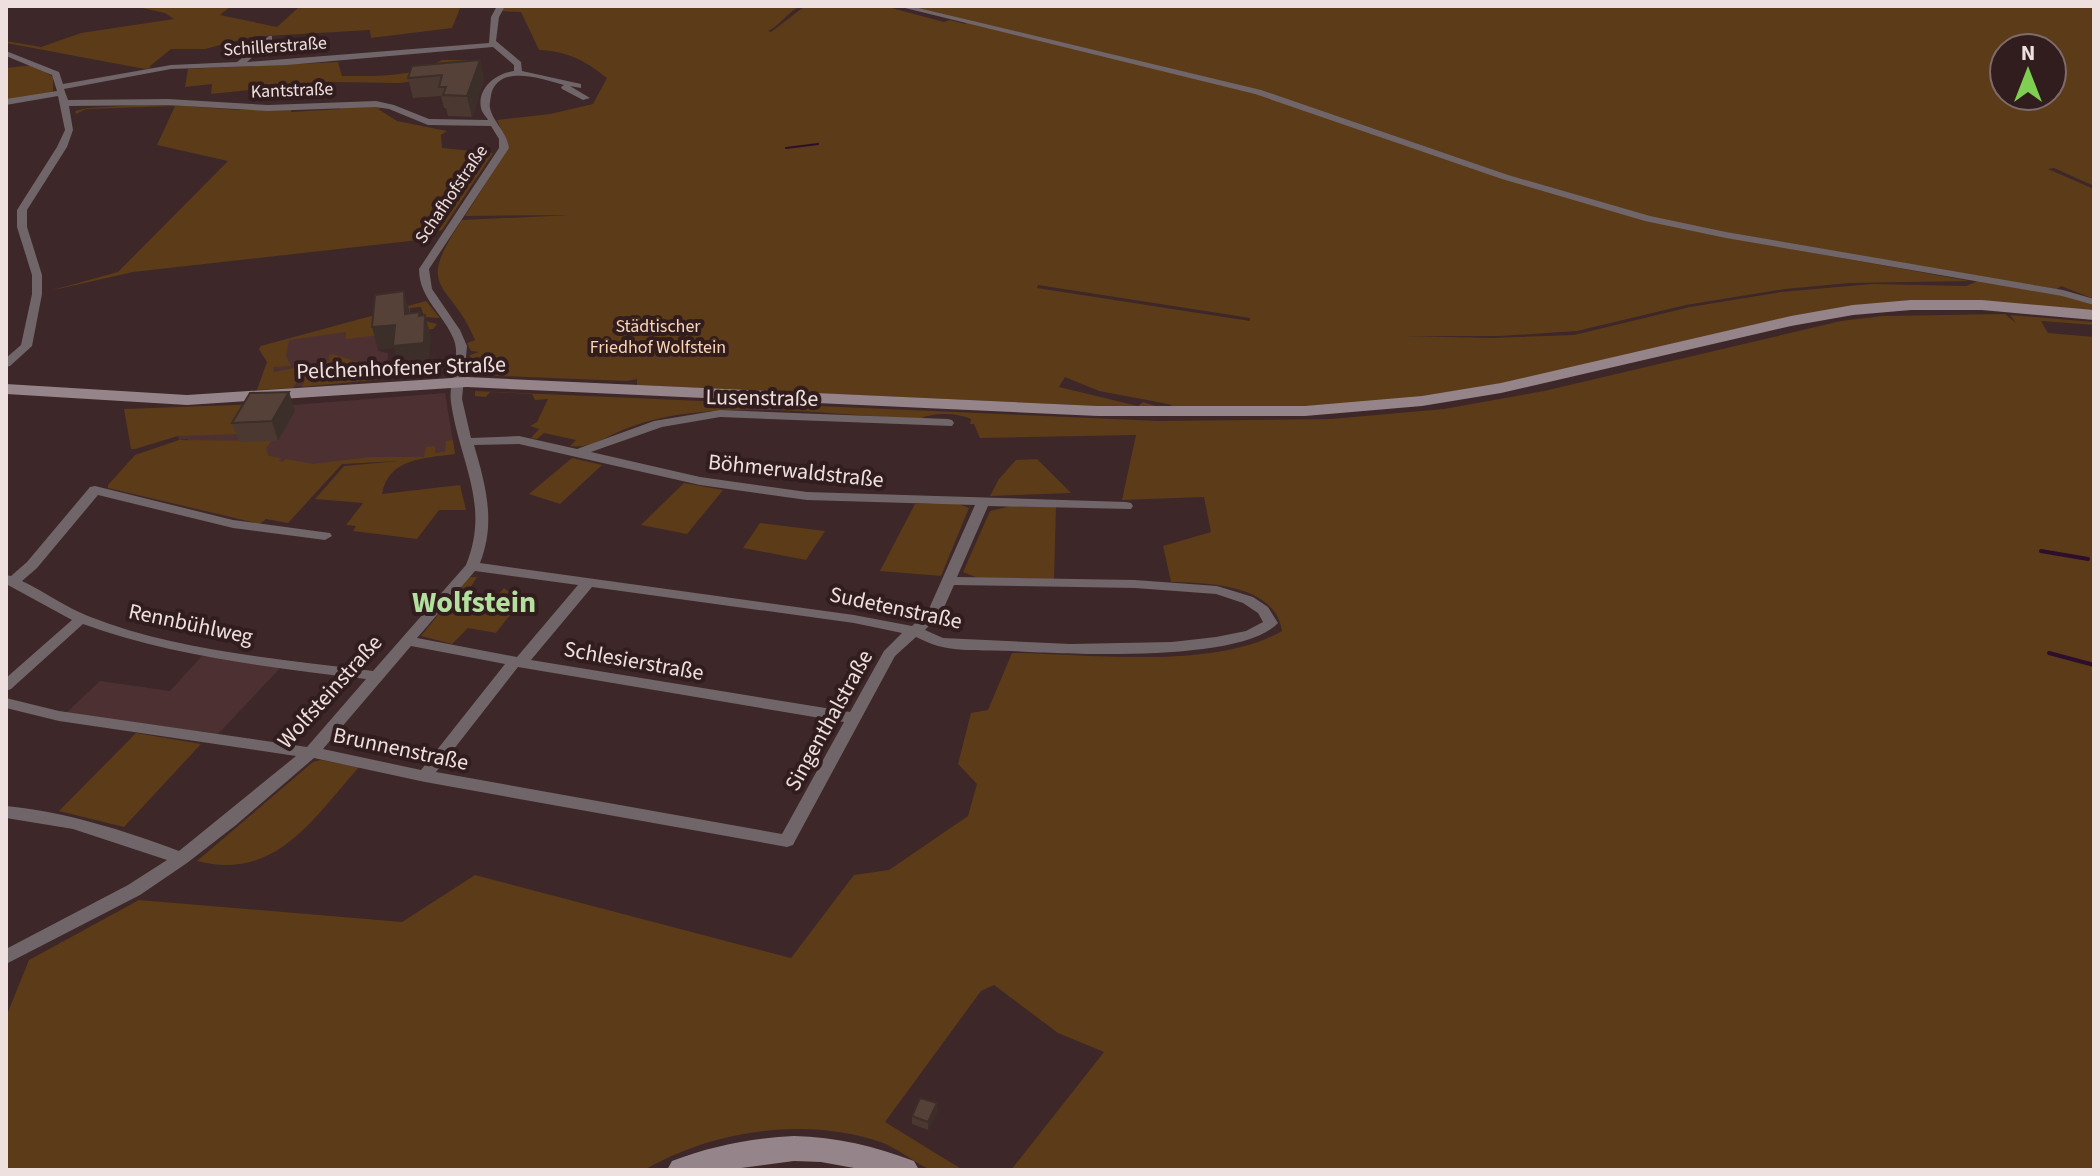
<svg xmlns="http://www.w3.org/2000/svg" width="2100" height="1176" viewBox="0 0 2100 1176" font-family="'Source Sans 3',sans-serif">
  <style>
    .built { fill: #4d3132 }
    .green { fill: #5c3b19; fill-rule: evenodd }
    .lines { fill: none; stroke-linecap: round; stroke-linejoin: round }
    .stream-far1 { stroke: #2e0e2d; stroke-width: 2 }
    .stream { stroke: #2e0e2d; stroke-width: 4 }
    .minor { fill: #706569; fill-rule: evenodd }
    .secondary { fill: #95848a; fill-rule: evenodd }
    .wall { fill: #4a3831 }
    .shaded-wall { fill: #3c2e28 }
    .building { fill: #564139; stroke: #3c2e28; stroke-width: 2 }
    .labels { text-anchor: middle; stroke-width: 8; stroke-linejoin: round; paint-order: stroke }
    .far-street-label { font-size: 18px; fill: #efe0e0; stroke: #321d1e }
    .far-park-label { font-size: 18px; fill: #fbd6b5; stroke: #321d1e }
    .street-label { font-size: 22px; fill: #efe0e0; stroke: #321d1e }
    .district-label { font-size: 30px; font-weight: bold; fill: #b3e09e; stroke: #321d1e }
  </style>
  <rect width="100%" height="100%" fill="#3d2728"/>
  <!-- built -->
  <g class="built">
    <path d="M348,323L378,334V351L388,353L387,374L384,379L257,390L267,362L259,349L261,346Z"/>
    <path d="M445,393L455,454L342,464L288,523L187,439L179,440L178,436L255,408Z"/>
    <path d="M202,656L282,666L218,734L66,713L100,681L170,691Z"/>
  </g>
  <!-- green -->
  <g class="green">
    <path d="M133,6H231L220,15L277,27L300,6H461L452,28L371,38L370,30L251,37L205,49H171L149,67L152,68L145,69L6,43V41L41,47L81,33L174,19L165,13Z"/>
    <path d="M504,6H801C787,12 782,24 768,31L771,32L805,6H884L944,22L950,20L965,24L969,21L910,6H2094V186L2054,168L2048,169L2094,189V299L2061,286L2057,289L1791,249L1970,281L1849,283L1785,289L1686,305L1577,331L1500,336H1405L1493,338L1574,335L1690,307L1781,292L1872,284L1966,286L1978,281L2073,297L2094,305V312L1871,304L1522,380L1419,397L1349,405L1181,409L1168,404L1099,391L1065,377L1059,387L1138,406L1143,402L1166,409L637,385V379L627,381L473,375L469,371L470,355L479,352L471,351L467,343L475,340C449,278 413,293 462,220L571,215L465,216L509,147L497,120L550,114L593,104L607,78C586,61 567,51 539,50L521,12L500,11ZM2004,48H2052V96H2004ZM1038,285L1250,318V321L1037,288Z"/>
    <path d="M442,60H468L437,78L400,83L326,82L211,94L212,84L185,87L188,69L338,62L342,76C377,76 411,78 442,60Z"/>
    <path d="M34,65L53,77V92L6,101V68Z"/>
    <path d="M158,104L239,110L291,109V112L340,109L342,106L384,107L378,109L397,121L447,131L441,135L442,148L493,153L442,230L421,236L423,238L419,240L133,272L49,291L118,272L228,161L157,145L175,106L86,109L76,114L75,111L87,108Z"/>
    <path d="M426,301L440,318L424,317L421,307L410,308V313L379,317L413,318L437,324L433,329L346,339V332L289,340L286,356L291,366L273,367L274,372L329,361V355L333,354L380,369L375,379L382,378L387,370L384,379L302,387L305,379L298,380L293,388L257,390L267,362L259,349L261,346Z"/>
    <path d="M2005,314L2016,323L2010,315L2094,322V325L2041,321L2048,333L2094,337V1170H1011L1104,1052L1058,1033L994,985L981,991L885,1122L963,1170C953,1170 940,1172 932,1170C919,1166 899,1149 883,1143C807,1116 713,1130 644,1170H6V1017L29,960L139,900L402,922L475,875L791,958L854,875L889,870L968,816L977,784L958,764L971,713L988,710L1012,653C1090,654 1214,670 1282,631C1275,584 1208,583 1171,582L1163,546L1211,532L1204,497L1122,500L1136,435L980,438L974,424H970L971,419C956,413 934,412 919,419C849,416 761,404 693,413C672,415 648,420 628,428C608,435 592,449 570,446L576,440L544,433L537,439L531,438L539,429L530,426L537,422L548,399L535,400L532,394L490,392L486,397L475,396V391L1158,421L1331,419L1444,409L1544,391L1841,321L1882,316Z"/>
    <path d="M290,403L255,408L240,434L178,436L135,449H131L124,409Z"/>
    <path d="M179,440L271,441L266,449L269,456L281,458L279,461L282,462L286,459L313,464L370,457H424L426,447L435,446V453L445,452L446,441L453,440L455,454C426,458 388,458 382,494L460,485L466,510H439L417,539L353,531L356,526L346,525L363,503L315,499L344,466L399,461L342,464L288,523L266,519L260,524L108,488V485L135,455Z"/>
    <path d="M572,458L602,465L560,504L529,494Z"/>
    <path d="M1037,459L1071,493L990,496L999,479L1016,460Z"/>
    <path d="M684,483L723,490L687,534L641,525Z"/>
    <path d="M915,504H959L969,508L941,576L880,571Z"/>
    <path d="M1011,506L1056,507L1054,579L978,578L963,572L990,511Z"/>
    <path d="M760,523L825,531L806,560L743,548Z"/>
    <path d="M469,577H477L460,604L487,607L504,588L509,592L499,607L514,610L496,633L468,628L452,644L421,636Z"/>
    <path d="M136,733L201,744L124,827L59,811Z"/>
    <path d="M321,760L359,767C314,818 275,882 197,861L313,762Z"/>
  </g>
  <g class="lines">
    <!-- stream-far1 -->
    <path class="stream-far1" d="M786,148L818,144"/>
    <!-- stream -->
    <g class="stream">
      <path d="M2041,551L2088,559"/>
      <path d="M2049,653L2094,665"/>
    </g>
    <!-- minor -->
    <g class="minor">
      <path d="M497,6H505L499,17L496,41L521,62L522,71L581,84V88L570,86L590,98L583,100L562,89L561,87L564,85C543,79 498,63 491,95C491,97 489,106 490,108C493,122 507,132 509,148L429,269L432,289L460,330L467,346L462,399L471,438L519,436L577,449L654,421L720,410L948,419L952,420L954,423L952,426L720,417L662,427L591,452L700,477L807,492L1126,502L1131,503L1133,506L1131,509L988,506L957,577L1135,580L1217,586L1253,597L1268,607L1278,623C1240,663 1068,654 1012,651C988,650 962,652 938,646C931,644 923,640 916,637L895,656L795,841L793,845L787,847L425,782L314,758L236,825L187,863L140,895L6,964V949L128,885L167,860L73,829L6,818V806C66,812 123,830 179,851L296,756L59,721L6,708V698L59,711L307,747L366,679C270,667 174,657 83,624L11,689L6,691V678L72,620L6,584V575L11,576L27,562L90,487L95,486L233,520L330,533L332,536L325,540L233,528L98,495L37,568L22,581C45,592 65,607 88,616C178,652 278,658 373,671L466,565C491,504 459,461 451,402C448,381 461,360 454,340C444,314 419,299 419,269L499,148V139L491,126L428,125L389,109L376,107L268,111L168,105L69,106L73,130L67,147L27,210V227L42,275V294L32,346L10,366L6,367V358L21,345L32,294V275L17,227V210L57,147L65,130L58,96L6,105V99L57,91L52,75L6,56V51L59,72L63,84L171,65L237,62L269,36H272V40L247,62L489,43L491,17ZM493,47L514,65V71C496,73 477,88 481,108C482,113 486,116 488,120L429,119L394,105L376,101L268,105L168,99L68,100L64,89L171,69L287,65ZM519,444L700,485L807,500L975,505L928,611L912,626L854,615L480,563C496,523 486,486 474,445ZM475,571L578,585L517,657L417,638ZM954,585L1135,588L1216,594L1243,603L1258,613L1263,622L1246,631L1216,637L1172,642L1070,644L943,638L925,630L942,612ZM592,587L854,623L902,633L884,651L850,712L531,660ZM411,646L505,664L421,770L323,749ZM518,667L844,722L782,834L436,772Z"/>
      <path d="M897,6H910L1261,90L1508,175L1650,216L1726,232L2063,290L2094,299V305L2062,296L1726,238L1645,221L1502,179L1255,94Z"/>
    </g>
    <!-- secondary -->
    <g class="secondary">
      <path d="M1911,300H1982L2094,310V320L1982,310H1911L1853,315L1791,326L1501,393L1422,406L1305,416H1098L467,387L187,405L6,394V384L187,395L467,377L1098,406H1305L1422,396L1501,383L1791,316L1853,305Z"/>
      <path d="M794,1136C837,1137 874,1146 914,1161L919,1170H865L821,1162L794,1161L726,1170H667L672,1161C711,1146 752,1138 794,1136Z"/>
    </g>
  </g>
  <!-- wall -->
  <g class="wall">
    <path d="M480,60L484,80L472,117L448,116L446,108H444L441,96L413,98L408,78Z"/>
    <path d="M289,392L295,411L278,441L239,442L232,423Z"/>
    <path d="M938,1110L928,1130L912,1124V1116Z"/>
  </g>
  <!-- shaded-wall -->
  <g class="shaded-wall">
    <path d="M480,60L484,80L472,117L467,96Z"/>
    <path d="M404,291L410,313L405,314Z"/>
    <path d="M420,312L424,331L425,315L431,337L429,365L399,369L394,348L378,350L372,327L419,316Z"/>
    <path d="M289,392L295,411L278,441L272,421Z"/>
    <path d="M937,1103L938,1110L928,1130V1122Z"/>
  </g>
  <!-- building -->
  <g class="building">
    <path d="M480,60L467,96L443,95L446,87H439L442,75L408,78L412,66Z"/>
    <path d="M404,291L405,314L420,312L419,316L425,315L424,343L393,346L395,325L372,327L375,295Z"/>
    <path d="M289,392L272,421L232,423L250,393Z"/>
    <path d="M920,1098L937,1103L928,1122L912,1116Z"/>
  </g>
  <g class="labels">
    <!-- far-street labels -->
    <g class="far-street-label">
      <text transform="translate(275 46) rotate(-4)" y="6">Schillerstraße</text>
      <text transform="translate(292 90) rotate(-2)" y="6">Kantstraße</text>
      <text transform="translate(451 194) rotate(-56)" y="6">Schafhofstraße</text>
    </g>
    <!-- far-park labels -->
    <g class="far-park-label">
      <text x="658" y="332">Städtischer<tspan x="658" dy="21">Friedhof Wolfstein</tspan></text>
    </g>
    <!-- street labels -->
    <g class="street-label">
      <text transform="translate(401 367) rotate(-2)" y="8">Pelchenhofener Straße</text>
      <text transform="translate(762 397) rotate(1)" y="8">Lusenstraße</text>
      <text transform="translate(796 470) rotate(6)" y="8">Böhmerwaldstraße</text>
      <text transform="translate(896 607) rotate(12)" y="8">Sudetenstraße</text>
      <text transform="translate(191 623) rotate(12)" y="8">Rennbühlweg</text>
      <text transform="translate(634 660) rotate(10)" y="8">Schlesierstraße</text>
      <text transform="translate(329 691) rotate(-48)" y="8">Wolfsteinstraße</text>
      <text transform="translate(828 720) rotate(-61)" y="8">Singenthalstraße</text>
      <text transform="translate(401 748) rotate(12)" y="8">Brunnenstraße</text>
    </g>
    <!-- district labels -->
    <g class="district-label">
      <text x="474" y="612">Wolfstein</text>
    </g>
  </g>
  <!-- border -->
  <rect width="2100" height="1176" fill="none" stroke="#efe0e0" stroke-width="16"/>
  <!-- north arrow -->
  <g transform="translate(2028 72)"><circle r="38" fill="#321d1e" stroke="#7e6b6c" stroke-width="2"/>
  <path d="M0-6L14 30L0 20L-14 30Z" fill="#7fd052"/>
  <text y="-12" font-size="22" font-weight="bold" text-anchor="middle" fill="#efe0e0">N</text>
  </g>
</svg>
